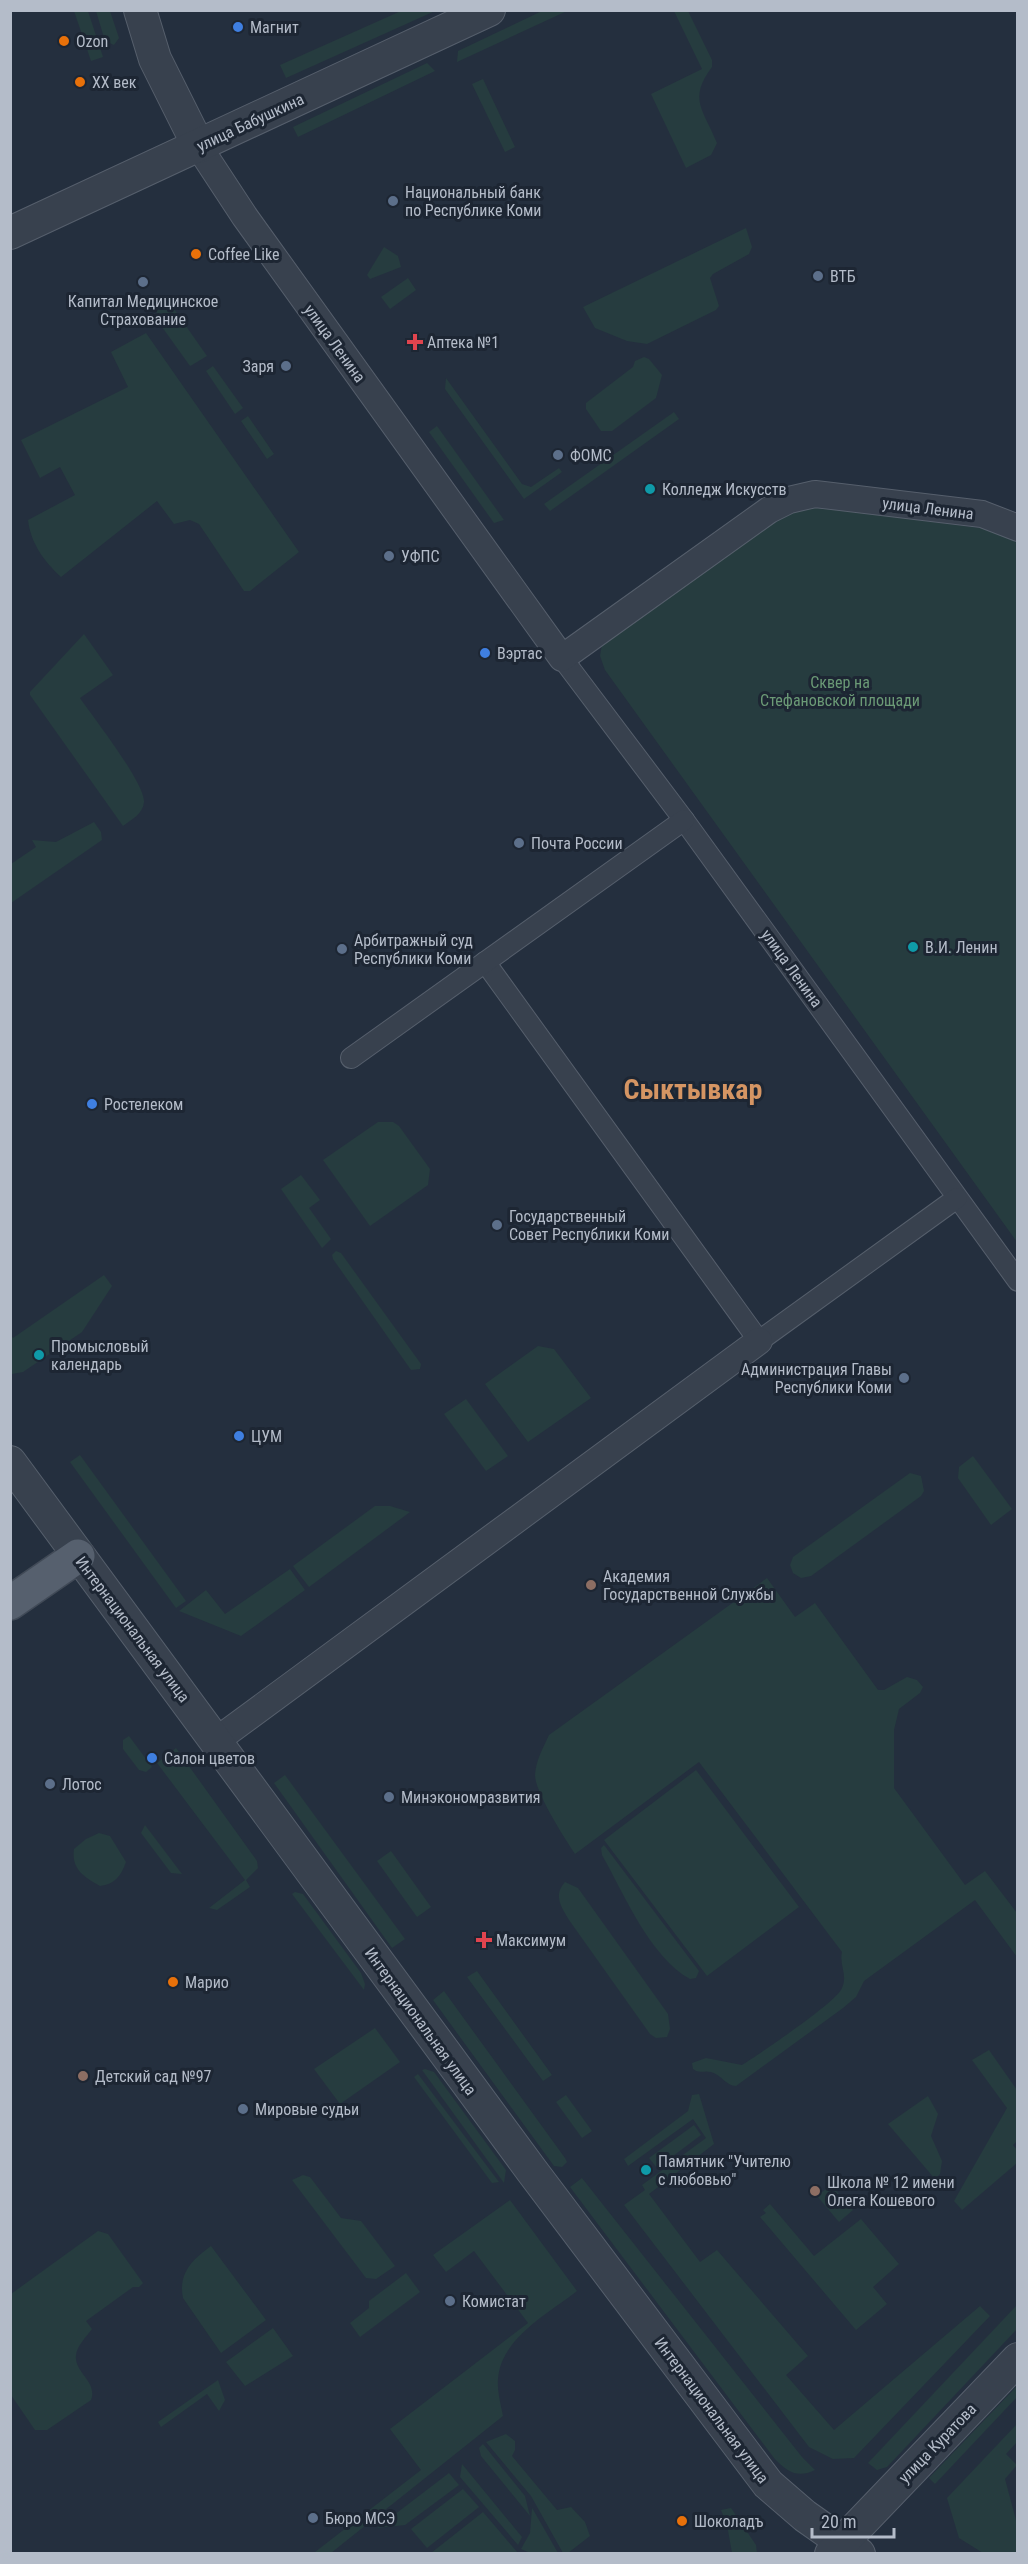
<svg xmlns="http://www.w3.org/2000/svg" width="1028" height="2564" viewBox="0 0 1028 2564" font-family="'Roboto Condensed',sans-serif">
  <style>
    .green { fill: #263c3f }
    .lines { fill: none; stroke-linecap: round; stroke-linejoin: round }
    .pedestrian-casing { stroke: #565f6c; stroke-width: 22 }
    .minor-casing { stroke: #565f6c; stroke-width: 28 }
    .tertiary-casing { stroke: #565f6c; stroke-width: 34 }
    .primary-casing { stroke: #414a57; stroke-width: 36 }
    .pedestrian { stroke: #38414e; stroke-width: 20 }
    .minor { stroke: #38414e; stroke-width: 26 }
    .tertiary { stroke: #38414e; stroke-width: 32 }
    .primary { stroke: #56606e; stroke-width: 33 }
    .shop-dot { fill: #3f7fe0; stroke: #1d2633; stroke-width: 2 }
    .food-dot { fill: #e8710a; stroke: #1d2633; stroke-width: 2 }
    .service-dot { fill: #5c6f8a; stroke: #1d2633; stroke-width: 2 }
    .health-dot { fill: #e0444e; stroke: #1d2633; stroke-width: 2 }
    .culture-dot { fill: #0f9aa8; stroke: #1d2633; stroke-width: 2 }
    .education-dot { fill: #8d6e63; stroke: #1d2633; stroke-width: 2 }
    .labels { text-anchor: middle; stroke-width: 6; stroke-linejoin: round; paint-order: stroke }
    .poi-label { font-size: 16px; fill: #b4bcc9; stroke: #1d2633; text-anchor: start }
    .street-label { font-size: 16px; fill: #b4bcc9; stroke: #1d2633 }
    .park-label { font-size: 16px; fill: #6b9a76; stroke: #1d2633 }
    .town-label { font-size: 28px; font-weight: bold; fill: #d59563; stroke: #1d2633 }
  </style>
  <rect width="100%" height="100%" fill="#242f3e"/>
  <!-- green -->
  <g class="green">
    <path d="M544,10L567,11L457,62L458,51Z"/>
    <path d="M74,11H88L103,57L91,61Z"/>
    <path d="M96,11H110L119,38L114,45L105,41Z"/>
    <path d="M401,11H435L286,78L280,65Z"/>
    <path d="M674,11H688L712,60V67C688,99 703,109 717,143L711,155L686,168L651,94L702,69Z"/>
    <path d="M427,63L435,71L298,137L293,127Z"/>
    <path d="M483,79L515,147L505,152L472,84Z"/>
    <path d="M746,228L752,247L749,254L713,274L710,278L719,306L716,310L647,344L627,341L595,328L583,307Z"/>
    <path d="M384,247L398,256L401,267L370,279L367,275Z"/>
    <path d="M408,278L416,290L390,309L381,297Z"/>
    <path d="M167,299L207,356L192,365L190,366L157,320L156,300Z"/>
    <path d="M146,333L299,552L250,591H244L199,524L190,520L174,524L157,501L61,577C44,561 31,544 28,520L75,495L60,467L40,478L21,440L128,387L111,352Z"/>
    <path d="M644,357L649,359L662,375L656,398L612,431H601L586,409V403L633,367L635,361Z"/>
    <path d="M213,366L243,408L235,414L206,371Z"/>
    <path d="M446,378L522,484L531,487L559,468L562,472L524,499L445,389Z"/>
    <path d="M674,412L679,419L550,511L544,504Z"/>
    <path d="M248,416L274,454L267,459L241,421Z"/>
    <path d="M437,426L504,520L494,523L429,432Z"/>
    <path d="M813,506L987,529L1014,540L1017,544V1242L605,670L600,656L602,644L773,518Z"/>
    <path d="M84,634L113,675L80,698C93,717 145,783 144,802C143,814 132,819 123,826L30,695V692Z"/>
    <path d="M94,822L101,832L102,840L11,903V864L36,847L32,840L56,842Z"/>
    <path d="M378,1122H393L399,1126L430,1169L428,1185L370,1226L323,1160Z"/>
    <path d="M301,1175L320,1200L309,1208L331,1239L322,1248L281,1189Z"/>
    <path d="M336,1251L341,1253L421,1364L420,1369L411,1370L333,1259L332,1255Z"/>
    <path d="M104,1275L112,1286L82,1332L23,1372L12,1374L11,1335L13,1338Z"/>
    <path d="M538,1346L554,1349L591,1398L528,1442L485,1384Z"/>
    <path d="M466,1399L508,1456L486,1471L444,1414Z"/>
    <path d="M80,1455L186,1601L176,1608L70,1462Z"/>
    <path d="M973,1456L1012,1509L991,1525L958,1478L959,1467Z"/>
    <path d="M910,1473L921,1476L924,1491L921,1496L811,1576L801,1578L793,1573L790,1565L793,1557Z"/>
    <path d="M375,1506H390L410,1512L309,1587L293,1566Z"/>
    <path d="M290,1569L305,1590L241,1636L179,1611L206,1590L225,1614Z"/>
    <path d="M767,1578L795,1617L815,1603L878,1690H884L907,1677L917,1680L923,1687L920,1693L899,1709L894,1730V1788L965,1885L985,1871L1017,1913V1957L975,1900L864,1981L856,1997L843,2008L736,2086C726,2086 722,2075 711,2072C704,2070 699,2074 693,2069L692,2063L706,2058L742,2065C758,2055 838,2001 842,1988C848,1975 839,1965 842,1952L699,1762L575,1854C565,1839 535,1792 535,1775C536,1760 543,1748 549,1735Z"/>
    <path d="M129,1736L152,1767L146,1772L139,1770L123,1749V1740Z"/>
    <path d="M176,1748L257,1861L258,1868L246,1880L250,1887L217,1910L209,1908L245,1880L157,1763Z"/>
    <path d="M696,1770L799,1907L707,1976L604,1840Z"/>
    <path d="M285,1775L405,1939L392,1948L274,1783Z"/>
    <path d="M145,1825L182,1874L171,1873L141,1833Z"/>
    <path d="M99,1833L110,1836L126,1862C121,1876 115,1884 100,1886C84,1877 71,1869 74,1849L86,1839Z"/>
    <path d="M604,1845L699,1971L696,1978L690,1979C650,1957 624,1894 602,1855L601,1848Z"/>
    <path d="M391,1851L431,1907L417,1917L377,1861Z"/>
    <path d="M565,1882L578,1888L668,2014L670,2029L667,2037L656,2038L650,2034L569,1920C561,1906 553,1896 565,1882Z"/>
    <path d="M295,1892L303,1894L361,1973L365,1984L364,1990L292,1894Z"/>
    <path d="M477,1971L552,2075L543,2081L467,1977Z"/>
    <path d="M444,1991L565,2158L567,2162L562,2167L554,2166L433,2000Z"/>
    <path d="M375,2028L400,2062L340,2104L314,2069Z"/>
    <path d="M989,2050L1017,2090V2141L1013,2145L1017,2150V2163L962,2210L954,2201L1007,2108L972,2060Z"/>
    <path d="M425,2069L434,2072L506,2170L504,2183L422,2070Z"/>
    <path d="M418,2074L499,2182L492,2183L414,2077Z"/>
    <path d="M699,2094L714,2144L649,2194L700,2262L717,2250L808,2356L786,2375L834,2430L980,2306L990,2316L854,2458L833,2459L809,2447L624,2205L645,2190L642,2185L706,2138L693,2119L628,2166L624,2159L688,2111L692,2095Z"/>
    <path d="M566,2095L592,2131L582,2138L556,2102Z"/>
    <path d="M928,2096L938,2114L931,2136L942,2161L940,2174L935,2179L888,2124Z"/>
    <path d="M694,2125L701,2135L657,2168L649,2158Z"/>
    <path d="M303,2175L310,2177L341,2218L361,2221L395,2266L376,2279L366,2278L292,2180Z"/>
    <path d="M582,2178L802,2457L815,2470C797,2479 786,2471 774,2458L570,2187Z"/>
    <path d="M831,2185L853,2210L839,2222L817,2196Z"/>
    <path d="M510,2200L577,2291C548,2314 501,2338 498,2379C497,2391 501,2405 503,2416L331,2553H317L315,2552L421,2470L390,2429L528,2323L474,2251L446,2272L433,2255Z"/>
    <path d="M770,2204L814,2256L861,2219L899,2264L873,2287L887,2304L856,2330L760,2217L766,2213L763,2210Z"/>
    <path d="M98,2231L108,2234L143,2283L139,2287H133L86,2321L92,2329C86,2337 77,2346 76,2355C74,2373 98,2381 91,2400L47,2430H35L11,2395V2294Z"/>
    <path d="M211,2246L266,2320L221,2353L183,2298C178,2273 192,2260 211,2246Z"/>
    <path d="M406,2273L420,2292L360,2337L350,2323L369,2308V2301Z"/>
    <path d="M1017,2305V2329L887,2467L877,2470L868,2463Z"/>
    <path d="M273,2328L293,2356L245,2386L226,2362Z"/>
    <path d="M218,2380L225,2400L219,2411L207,2394L161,2427L158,2422Z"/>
    <path d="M1017,2386V2397L935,2484L929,2478Z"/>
    <path d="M1017,2424V2442L1006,2454L1017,2465L1005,2479L1017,2524V2553H983L959,2538L947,2498Z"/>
    <path d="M506,2434L515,2441V2450L512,2456L557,2510L571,2507L585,2522L590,2536L568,2553H563L531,2496L486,2442Z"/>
    <path d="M483,2444L525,2496L530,2516L481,2456L479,2448Z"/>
    <path d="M462,2464L522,2537L518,2545L460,2477Z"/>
    <path d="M449,2473L459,2485L405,2525L377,2528Z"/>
    <path d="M463,2489L479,2507L427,2548L411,2529Z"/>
    <path d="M532,2508L535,2513L558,2553H530L521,2549L530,2533Z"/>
    <path d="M731,2508L756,2545L757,2553H732L727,2525L721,2510Z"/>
    <path d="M483,2512L518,2553H431Z"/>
  </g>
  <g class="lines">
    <!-- pedestrian casing -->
    <g class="pedestrian-casing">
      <g id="pedestrian">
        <path d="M562,658L684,820L1018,1281"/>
        <path d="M485,962L759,1341L957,1198"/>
        <path d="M351,1058L684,820"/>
      </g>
    </g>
    <!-- minor casing -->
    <g class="minor-casing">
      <g id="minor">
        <path d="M199,147L245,217L562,658L769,510L789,500L815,494L982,514L1018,528"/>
        <path d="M217,1740L759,1341"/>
      </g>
    </g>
    <!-- tertiary casing -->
    <g class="tertiary-casing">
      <g id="tertiary">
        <path d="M140,10L155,59L199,147"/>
        <path d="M10,233L489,10"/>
        <path d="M10,1462L532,2171L768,2484L805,2516L859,2554"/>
        <path d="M831,2554L1018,2359"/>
      </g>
    </g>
    <!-- primary casing -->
    <g class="primary-casing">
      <path id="primary" d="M10,1603L78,1556"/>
    </g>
    <!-- pedestrian -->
    <use href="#pedestrian" class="pedestrian"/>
    <!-- minor -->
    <use href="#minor" class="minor"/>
    <!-- tertiary -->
    <use href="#tertiary" class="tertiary"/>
    <!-- primary -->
    <use href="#primary" class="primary"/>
  </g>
  <!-- markers -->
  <g class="shop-dot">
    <circle cx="238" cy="27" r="6"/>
    <circle cx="485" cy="653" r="6"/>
    <circle cx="92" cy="1104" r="6"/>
    <circle cx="239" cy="1436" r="6"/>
    <circle cx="152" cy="1758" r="6"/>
  </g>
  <g class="food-dot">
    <circle cx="64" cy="41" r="6"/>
    <circle cx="80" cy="82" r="6"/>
    <circle cx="196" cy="254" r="6"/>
    <circle cx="173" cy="1982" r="6"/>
    <circle cx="682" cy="2521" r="6"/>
  </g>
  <g class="service-dot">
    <circle cx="393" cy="201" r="6"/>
    <circle cx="818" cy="276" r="6"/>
    <circle cx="143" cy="282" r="6"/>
    <circle cx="286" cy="366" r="6"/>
    <circle cx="558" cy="455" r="6"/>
    <circle cx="389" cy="556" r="6"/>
    <circle cx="519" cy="843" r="6"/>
    <circle cx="342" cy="949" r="6"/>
    <circle cx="497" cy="1225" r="6"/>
    <circle cx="904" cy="1378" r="6"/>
    <circle cx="50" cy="1784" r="6"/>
    <circle cx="389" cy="1797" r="6"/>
    <circle cx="243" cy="2109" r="6"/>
    <circle cx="450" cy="2301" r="6"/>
    <circle cx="313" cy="2518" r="6"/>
  </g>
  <g class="health-dot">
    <path d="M412 333h6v6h6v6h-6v6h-6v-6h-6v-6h6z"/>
    <path d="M481 1931h6v6h6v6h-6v6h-6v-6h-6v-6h6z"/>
  </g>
  <g class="culture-dot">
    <circle cx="650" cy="489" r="6"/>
    <circle cx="913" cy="947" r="6"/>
    <circle cx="39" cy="1355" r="6"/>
    <circle cx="646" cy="2170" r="6"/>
  </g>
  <g class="education-dot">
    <circle cx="591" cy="1585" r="6"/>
    <circle cx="83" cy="2076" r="6"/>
    <circle cx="815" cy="2191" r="6"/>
  </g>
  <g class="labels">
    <!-- poi labels -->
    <g class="poi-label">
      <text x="250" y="33">Магнит</text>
      <text x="76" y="47">Ozon</text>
      <text x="92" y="88">XX век</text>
      <text x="405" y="198">Национальный банк<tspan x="405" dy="18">по Республике Коми</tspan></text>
      <text x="208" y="260">Coffee Like</text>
      <text x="830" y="282">ВТБ</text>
      <text x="143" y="307" text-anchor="middle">Капитал Медицинское<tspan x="143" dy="18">Страхование</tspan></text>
      <text x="427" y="348">Аптека №1</text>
      <text x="274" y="372" text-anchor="end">Заря</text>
      <text x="570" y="461">ФОМС</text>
      <text x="662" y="495">Колледж Искусств</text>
      <text x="401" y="562">УФПС</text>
      <text x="497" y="659">Вэртас</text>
      <text x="531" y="849">Почта России</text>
      <text x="354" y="946">Арбитражный суд<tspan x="354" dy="18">Республики Коми</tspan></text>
      <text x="925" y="953">В.И. Ленин</text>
      <text x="104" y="1110">Ростелеком</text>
      <text x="509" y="1222">Государственный<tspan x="509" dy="18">Совет Республики Коми</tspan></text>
      <text x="51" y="1352">Промысловый<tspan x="51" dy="18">календарь</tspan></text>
      <text x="892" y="1375" text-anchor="end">Администрация Главы<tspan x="892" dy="18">Республики Коми</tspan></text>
      <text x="251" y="1442">ЦУМ</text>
      <text x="603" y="1582">Академия<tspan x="603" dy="18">Государственной Службы</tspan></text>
      <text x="164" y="1764">Салон цветов</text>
      <text x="62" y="1790">Лотос</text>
      <text x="401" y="1803">Минэкономразвития</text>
      <text x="496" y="1946">Максимум</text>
      <text x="185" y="1988">Марио</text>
      <text x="95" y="2082">Детский сад №97</text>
      <text x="255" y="2115">Мировые судьи</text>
      <text x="658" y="2167">Памятник "Учителю<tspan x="658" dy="18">с любовью"</tspan></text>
      <text x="827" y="2188">Школа № 12 имени<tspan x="827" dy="18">Олега Кошевого</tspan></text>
      <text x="462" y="2307">Комистат</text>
      <text x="325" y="2524">Бюро МСЭ</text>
      <text x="694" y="2527">Шоколадъ</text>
    </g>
    <!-- street labels -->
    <g class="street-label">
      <text transform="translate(250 122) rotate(-25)" y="6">улица Бабушкина</text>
      <text transform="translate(335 343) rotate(54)" y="6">улица Ленина</text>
      <text transform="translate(928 508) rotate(7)" y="6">улица Ленина</text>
      <text transform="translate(792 968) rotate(54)" y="6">улица Ленина</text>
      <text transform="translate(133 1629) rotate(53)" y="6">Интернациональная улица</text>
      <text transform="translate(421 2021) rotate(54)" y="6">Интернациональная улица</text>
      <text transform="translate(712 2410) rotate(53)" y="6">Интернациональная улица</text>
      <text transform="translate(937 2443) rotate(-46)" y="6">улица Куратова</text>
    </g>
    <!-- park labels -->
    <g class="park-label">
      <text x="840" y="688">Сквер на<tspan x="840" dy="18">Стефановской площади</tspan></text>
    </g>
    <!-- town labels -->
    <g class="town-label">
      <text x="693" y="1099">Сыктывкар</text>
    </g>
  </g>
  <!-- border -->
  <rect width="1028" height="2564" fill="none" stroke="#b4bcc9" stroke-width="24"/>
  <!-- scale -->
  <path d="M812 2528v9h82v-9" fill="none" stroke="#b4bcc9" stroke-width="3"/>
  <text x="821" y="2528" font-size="18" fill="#b4bcc9" stroke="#1d2633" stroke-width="4.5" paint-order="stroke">20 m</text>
</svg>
